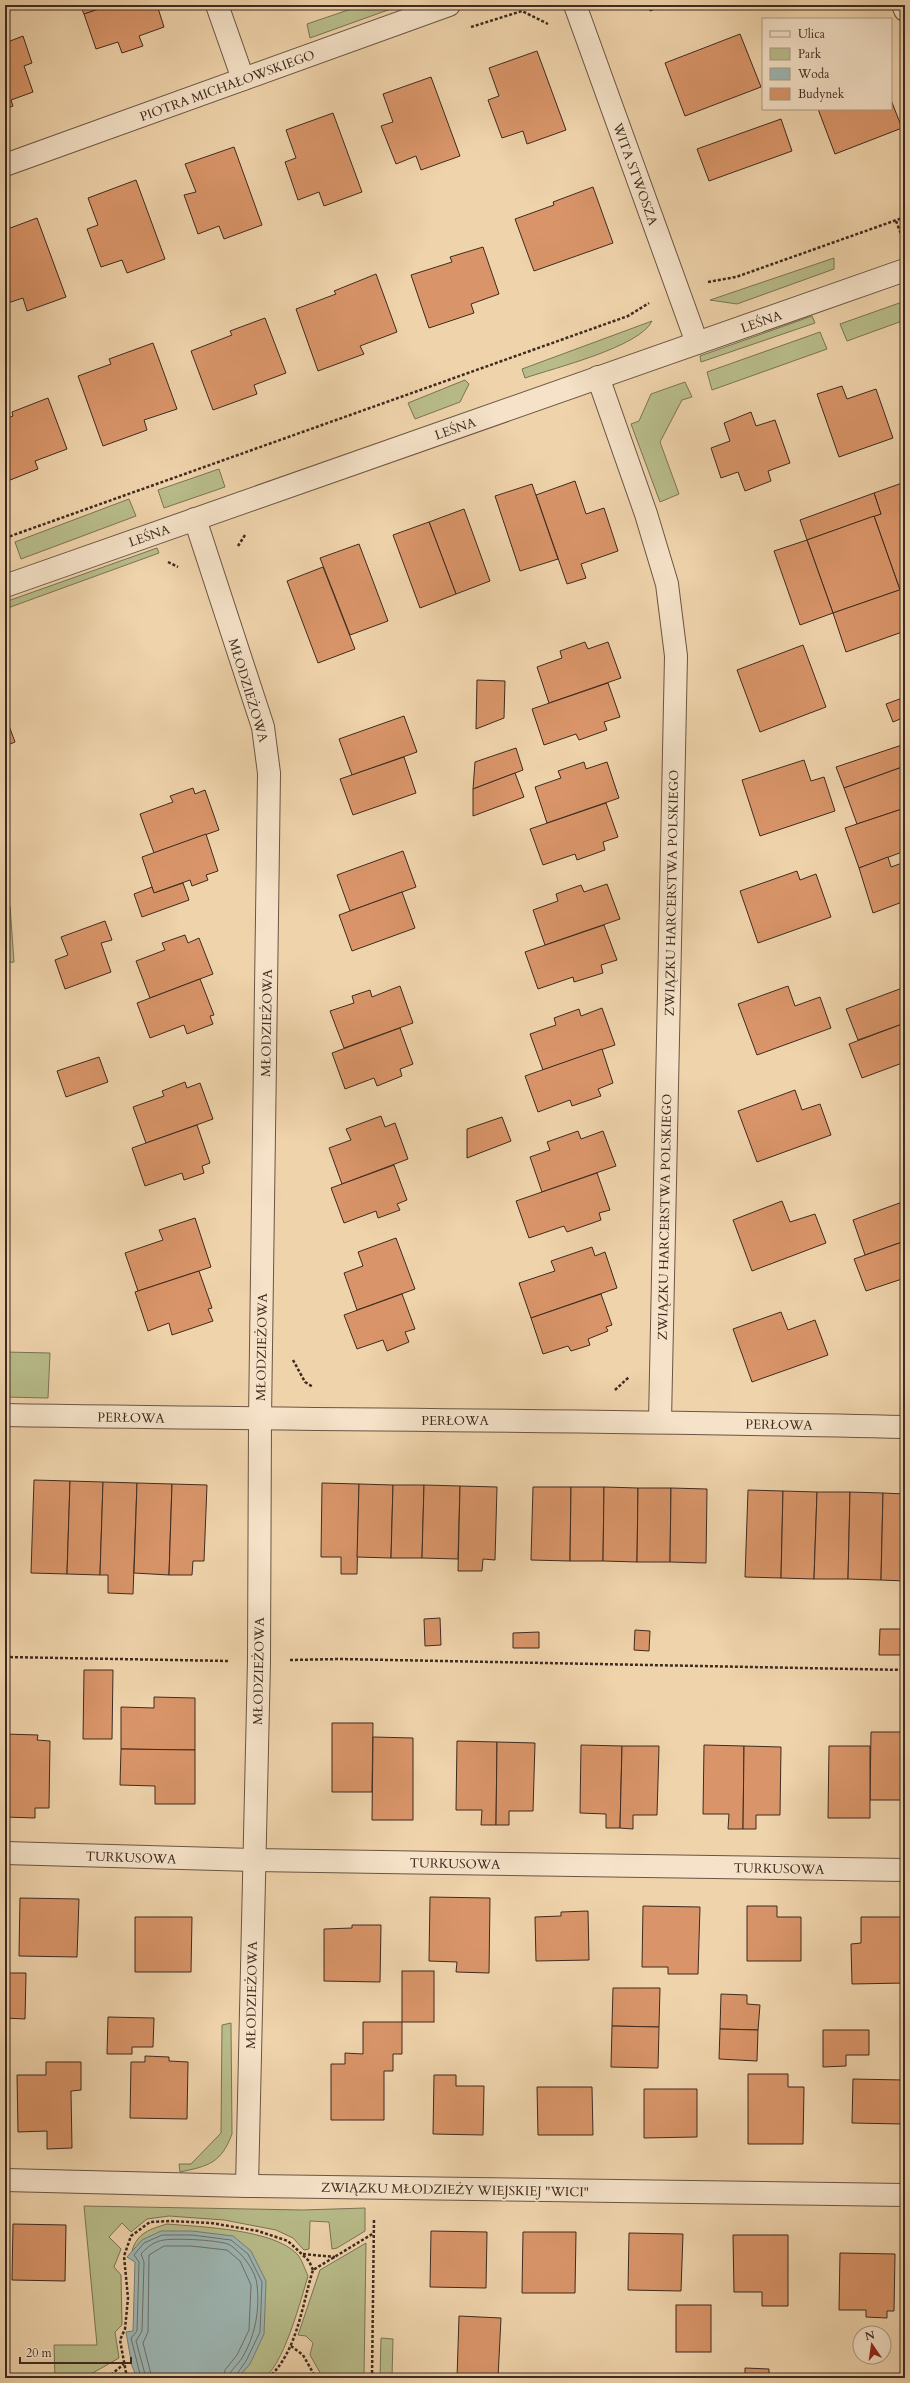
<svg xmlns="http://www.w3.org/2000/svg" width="910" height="2383" viewBox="0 0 910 2383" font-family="Cardo,serif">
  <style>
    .green { fill: #b8bc8a; stroke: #7b7455 }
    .water { fill: #9db6b3; stroke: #777e78 }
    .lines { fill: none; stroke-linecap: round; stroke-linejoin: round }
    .shore { stroke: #6e706a; stroke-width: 1 }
    .building { fill: #d99569; stroke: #3e2b20 }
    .minor-casing { stroke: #6a5543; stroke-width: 24 }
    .path { stroke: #3e2b20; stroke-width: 2.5; stroke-dasharray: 3 2; stroke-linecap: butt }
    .minor { stroke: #f5e2c8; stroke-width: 22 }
    .labels { text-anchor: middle; stroke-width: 4; stroke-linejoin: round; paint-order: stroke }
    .street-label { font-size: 13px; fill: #3e2b20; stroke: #f5e2c8 }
  </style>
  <rect width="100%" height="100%" fill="#efd3ab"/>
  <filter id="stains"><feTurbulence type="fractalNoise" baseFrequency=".005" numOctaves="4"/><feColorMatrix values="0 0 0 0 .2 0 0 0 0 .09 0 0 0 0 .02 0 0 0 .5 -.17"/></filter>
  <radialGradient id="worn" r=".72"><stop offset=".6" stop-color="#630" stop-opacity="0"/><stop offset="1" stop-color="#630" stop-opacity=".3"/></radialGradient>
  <!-- green -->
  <g class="green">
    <path d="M363,5H402L310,38L307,24Z"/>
    <path d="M834,258V269L737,304L710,300Z"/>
    <path d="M905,301V320L847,341L840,324Z"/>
    <path d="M812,316L815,323L701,362L700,356Z"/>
    <path d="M652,321C640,347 554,368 525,378L522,369Z"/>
    <path d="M820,332L827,349L712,390L707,372Z"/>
    <path d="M465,380L469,384L460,402L415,419L408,403Z"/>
    <path d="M685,382L692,397L682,400L660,442L679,494L660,502L631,424L639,421L651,394Z"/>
    <path d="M219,469L225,487L164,508L158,490Z"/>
    <path d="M129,499L136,516L21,559L15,542Z"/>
    <path d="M157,548L159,553L5,609V602Z"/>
    <path d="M5,906H10L14,962L5,963Z"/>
    <path d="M5,1352L50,1353L48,1398L5,1397Z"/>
    <path d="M231,2023L232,2134C221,2163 209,2166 180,2172L179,2164H191L221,2133L222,2025Z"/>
    <path d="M84,2206L303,2210L365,2208V2231L337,2248L332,2249L329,2222L310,2221L309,2249L304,2250L293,2238L276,2230L224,2220L169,2216L147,2219L131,2232L122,2223L109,2237L121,2249L114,2267L121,2275L122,2325L115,2332L119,2358L84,2378H55L54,2345H97Z"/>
    <path d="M167,2224C201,2227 273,2229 297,2254C302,2259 305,2270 308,2276C302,2296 282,2372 262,2378C255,2380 244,2378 237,2378L250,2364L132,2251C137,2233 150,2229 167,2224Z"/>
    <path d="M366,2243L364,2378H323L310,2355L313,2343L306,2336L298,2335L320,2270Z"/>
    <path d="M381,2338L393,2339L392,2378H380Z"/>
  </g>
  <!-- water -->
  <path class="water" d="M161,2231H192L233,2236L251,2251L266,2281L264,2334L250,2364L237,2378H137L132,2366L126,2332L133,2331L135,2262L127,2257L142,2240Z"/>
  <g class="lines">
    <!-- shore -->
    <g class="shore">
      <path d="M141,2378L131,2338L137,2331L139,2262L134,2255L144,2243L162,2235H192L231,2240L248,2254L262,2282L260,2332L246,2361L234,2378"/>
      <path d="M146,2378L136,2341L142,2331L144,2262L141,2254C147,2247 155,2241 164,2240C175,2238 222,2240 230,2245C242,2253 256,2271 257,2285C260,2310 255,2337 242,2358C238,2365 230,2369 229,2378"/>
      <path d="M152,2378L143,2343L148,2332L149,2255L164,2246H191L227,2250L240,2261L251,2285L249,2330L237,2355L225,2370L223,2378"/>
    </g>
  </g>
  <!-- building -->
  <g class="building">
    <path d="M80,5H111L84,14Z"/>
    <path d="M111,5H157L164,27L139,36L143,46L122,53L118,42L96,49L84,14Z"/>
    <path d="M648,5H666L650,11Z"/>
    <path d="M740,34L761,87L685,116L665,63Z"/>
    <path d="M23,36L32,63L24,66L33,92L11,100L13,106L5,109V43Z"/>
    <path d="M537,51L566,130L527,144L523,131L502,138L488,100L499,96L489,68Z"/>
    <path d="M431,77L460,156L421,170L416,156L396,164L381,126L393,122L383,94Z"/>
    <path d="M891,100L902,128L835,154L818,109H891Z"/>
    <path d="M333,113L362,192L324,206L319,192L298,200L285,162L296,158L286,130Z"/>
    <path d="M781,119L792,151L709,181L697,149Z"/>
    <path d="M234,147L262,225L224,239L219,226L198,234L184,195L196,192L185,164Z"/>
    <path d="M136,180L165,259L127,273L122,260L101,267L87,229L98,225L88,198Z"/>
    <path d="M593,187L613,243L534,271L515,219L554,205L553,202Z"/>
    <path d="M37,218L66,297L27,311L23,298L5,304V230Z"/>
    <path d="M483,247L499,294L471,304L474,313L429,328L411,275L452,262L450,257Z"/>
    <path d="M376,274L397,332L360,346L364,354L318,371L296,309L336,294L334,291Z"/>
    <path d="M265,318L286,373L254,385L257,394L213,410L191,351L232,335L230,331Z"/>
    <path d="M153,343L177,409L144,420L147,430L103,446L78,376L111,364L109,359Z"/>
    <path d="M842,386L847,399L876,389L893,438L839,457L817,394Z"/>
    <path d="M48,398L67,449L35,461L38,469L5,482V419L13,416L12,412Z"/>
    <path d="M751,412L756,426L775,420L790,463L768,471L771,481L745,491L738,472L721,478L711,448L730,441L724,423Z"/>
    <path d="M575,481L586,514L604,508L618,551L581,564L586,578L567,584L536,495Z"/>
    <path d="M905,482V588L900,590L874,516L881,514L874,493Z"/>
    <path d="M532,484L558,559L520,571L495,496Z"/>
    <path d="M874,493L881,514L807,540L800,520Z"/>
    <path d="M464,509L490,581L456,594L429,522Z"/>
    <path d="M874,516L900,590L833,613L807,540Z"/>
    <path d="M429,522L456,594L420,608L393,535Z"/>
    <path d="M807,540L833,613L800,625L774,551Z"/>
    <path d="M359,544L388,621L350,635L320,558Z"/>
    <path d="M323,567L355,649L318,663L287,581Z"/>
    <path d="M905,588V631L846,652L833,613Z"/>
    <path d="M585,642L588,649L608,642L621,678L549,703L537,667L562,658L560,651Z"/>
    <path d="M803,645L826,707L760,732L737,670Z"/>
    <path d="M477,680L505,681L504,718L476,729Z"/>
    <path d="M608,683L620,717L604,722L607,730L579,740L576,734L544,745L532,709Z"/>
    <path d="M905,697V717L893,722L886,704Z"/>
    <path d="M5,715L15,742L5,746Z"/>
    <path d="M404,716L417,752L352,775L339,739Z"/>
    <path d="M905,744V766L844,788L836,767Z"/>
    <path d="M516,748L523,770L473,789L475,762Z"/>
    <path d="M404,757L416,793L353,815L340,779Z"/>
    <path d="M804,760L811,781L824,777L835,811L760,836L742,780Z"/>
    <path d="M584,762L586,769L607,762L619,798L547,823L535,787L561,778L558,771Z"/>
    <path d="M905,766V808L857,824L844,788Z"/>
    <path d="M515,773L524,797L473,816V789Z"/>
    <path d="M193,788L195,794L205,790L219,830L154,853L140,814L173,802L170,796Z"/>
    <path d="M606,803L618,837L603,842L605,850L577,860L575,854L543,865L530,829Z"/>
    <path d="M905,808V851L859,868L845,828Z"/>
    <path d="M206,834L218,871L206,875L208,880L192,886L190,880L154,893L142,857Z"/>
    <path d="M403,851L416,887L350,911L337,875Z"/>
    <path d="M888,857L891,867L905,862V901L873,913L859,868Z"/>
    <path d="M797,871L800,880L816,874L831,917L758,943L740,891Z"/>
    <path d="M183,883L189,900L142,917L134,894L152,887L154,893Z"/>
    <path d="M607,884L620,919L545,945L533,910L558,901L556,894L581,885L584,892Z"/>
    <path d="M402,892L415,928L352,951L339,915Z"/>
    <path d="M105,921L112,940L101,943L111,972L65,989L55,960L68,955L61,937Z"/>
    <path d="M604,925L617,960L601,965L603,973L574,982L573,977L538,989L525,952Z"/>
    <path d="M185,935L188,943L199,938L213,974L150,998L136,961L165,950L162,943Z"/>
    <path d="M200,979L214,1015L210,1016L213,1024L187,1034L184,1025L150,1038L137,1003Z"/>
    <path d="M400,986L413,1023L344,1048L330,1011L354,1003L352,996L370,990L372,997Z"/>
    <path d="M788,986L795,1006L820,997L831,1028L757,1055L738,1004Z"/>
    <path d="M905,987V1023L858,1040L846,1009Z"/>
    <path d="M602,1008L615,1045L543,1070L530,1034L556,1025L554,1018L579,1009L581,1016Z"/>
    <path d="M905,1023V1062L862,1078L849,1044Z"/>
    <path d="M400,1028L413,1064L400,1069L402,1076L377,1086L374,1078L345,1089L332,1053Z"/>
    <path d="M602,1049L613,1083L598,1089L601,1096L572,1106L570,1100L538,1112L525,1076Z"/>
    <path d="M99,1057L108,1082L66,1097L57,1071Z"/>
    <path d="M185,1082L187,1088L200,1083L213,1119L146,1143L133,1107L164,1096L162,1091Z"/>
    <path d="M795,1090L802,1110L820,1104L831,1135L757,1162L738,1111Z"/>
    <path d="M381,1116L385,1127L395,1123L408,1159L342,1184L329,1148L351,1140L346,1129Z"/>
    <path d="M502,1117L511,1141L467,1158V1129Z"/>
    <path d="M197,1125L210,1163L202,1166L204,1173L184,1180L182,1173L145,1186L132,1148Z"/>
    <path d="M578,1131L581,1139L603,1131L616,1166L542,1192L530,1157L550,1150L547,1142Z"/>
    <path d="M394,1165L407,1200L397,1204L400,1210L378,1218L376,1211L344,1223L331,1188Z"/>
    <path d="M597,1173L610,1210L599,1213L601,1220L567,1232L564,1226L529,1238L516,1201Z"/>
    <path d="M782,1201L790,1222L815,1214L826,1243L752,1271L733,1220Z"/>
    <path d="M905,1201V1241L865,1255L853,1220Z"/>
    <path d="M195,1218L211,1267L138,1291L125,1253L163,1240L159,1230Z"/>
    <path d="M396,1238L415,1289L357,1310L344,1273L363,1266L358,1252Z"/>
    <path d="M905,1241V1278L866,1291L854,1259Z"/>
    <path d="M592,1247L595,1256L605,1252L617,1288L531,1318L519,1283L555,1271L551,1261Z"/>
    <path d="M199,1271L212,1308L208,1309L213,1321L172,1335L169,1323L148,1331L135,1292Z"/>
    <path d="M402,1294L415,1329L405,1332L409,1342L387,1351L383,1340L357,1349L344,1315Z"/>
    <path d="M601,1294L612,1325L606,1327L608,1331L588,1339L590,1345L571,1351L568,1346L543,1354L531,1318Z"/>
    <path d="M781,1312L788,1330L815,1320L828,1355L752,1382L733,1329Z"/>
    <path d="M34,1480L70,1481L67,1574L31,1573Z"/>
    <path d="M70,1481L103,1482L100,1575L67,1574Z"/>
    <path d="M103,1482L137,1483L133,1594L108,1593V1575H100Z"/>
    <path d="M137,1483L172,1484L169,1575L134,1573Z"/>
    <path d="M322,1483L359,1484L357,1574H341V1557H321Z"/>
    <path d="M172,1484L207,1485L204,1561H193L192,1575H169Z"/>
    <path d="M359,1484L393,1485L391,1558L357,1557Z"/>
    <path d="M393,1485H424L422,1558H391Z"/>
    <path d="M424,1485L460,1486L458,1559L422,1558Z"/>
    <path d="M460,1486L497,1487L495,1560L483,1559L482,1571H458Z"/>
    <path d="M533,1487H571L570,1561L531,1560Z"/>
    <path d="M571,1487H604L603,1561H570Z"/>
    <path d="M604,1487L638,1488L637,1562L603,1561Z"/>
    <path d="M638,1488H671L670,1562H637Z"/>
    <path d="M671,1488L707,1489L706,1563L670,1562Z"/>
    <path d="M748,1490L783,1491L781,1578L745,1577Z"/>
    <path d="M783,1491L817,1492L814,1579L781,1578Z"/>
    <path d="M817,1492H850L848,1579H814Z"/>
    <path d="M850,1492L883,1493L881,1580L848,1579Z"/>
    <path d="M883,1493L905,1494V1581L881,1580Z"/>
    <path d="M440,1618L441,1645L425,1646L424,1619Z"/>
    <path d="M880,1629H905V1655H879Z"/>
    <path d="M635,1630L650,1631L649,1651L634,1650Z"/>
    <path d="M539,1632V1648H513V1633Z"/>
    <path d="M84,1670H113L112,1739H83Z"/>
    <path d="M154,1697L195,1698V1750L121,1749V1707L154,1708Z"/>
    <path d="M332,1723H373L372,1792H332Z"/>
    <path d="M871,1732H905V1800H870Z"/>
    <path d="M5,1734L38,1735L37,1740L50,1741L49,1808H35V1818L5,1817Z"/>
    <path d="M373,1737L413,1738V1820H372Z"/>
    <path d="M457,1741L497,1742L496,1825H481L482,1810H456Z"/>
    <path d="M497,1742L535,1743L533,1811H509V1825H496Z"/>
    <path d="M581,1745L622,1746L620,1828H606V1814L580,1813Z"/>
    <path d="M704,1745L744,1746L743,1829H728L729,1814H703Z"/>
    <path d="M622,1746H659L657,1815H633V1829L620,1828Z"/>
    <path d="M744,1746L781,1747L780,1815H756V1829H743Z"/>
    <path d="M829,1746H870V1818H828Z"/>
    <path d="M121,1749L195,1750V1804H155V1786L120,1785Z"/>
    <path d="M430,1897L490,1898L489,1973L456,1972L457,1962L429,1961Z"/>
    <path d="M20,1898L79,1899L77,1957L19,1956Z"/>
    <path d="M643,1906L700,1907L698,1974H668V1967H642Z"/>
    <path d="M747,1906H777V1917H801V1961H747Z"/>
    <path d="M588,1911L589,1960L536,1961L535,1917L561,1916V1912Z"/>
    <path d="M135,1917H192L191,1972H135Z"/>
    <path d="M861,1917H905V1983L852,1984L851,1944L861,1943Z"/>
    <path d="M352,1925H381L380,1982L324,1981V1929L352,1928Z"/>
    <rect x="402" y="1971" width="32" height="51"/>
    <path d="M5,1973H26L25,2019L5,2018Z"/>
    <path d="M613,1988H660L659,2027L612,2026Z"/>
    <path d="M721,1994L747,1995V2004L760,2005L758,2030L720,2029Z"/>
    <path d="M108,2017L154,2018L153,2047H132V2054H107Z"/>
    <path d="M363,2022H402V2054H393V2071H384V2120H331V2064H345V2053L363,2054Z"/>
    <path d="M612,2026L659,2027L658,2068L611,2067Z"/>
    <path d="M720,2029L758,2030L757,2061L719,2059Z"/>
    <path d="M823,2030H869V2055H846V2066L823,2067Z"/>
    <path d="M145,2056L169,2057V2061L188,2062L187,2119L130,2118L131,2062H145Z"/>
    <path d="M46,2062H81V2090L71,2091L72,2148L47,2149V2131L18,2132L17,2075H46Z"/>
    <path d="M748,2074H788V2087H804L803,2144H748Z"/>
    <path d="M434,2075H456V2086H484L483,2135L433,2134Z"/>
    <path d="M853,2079L903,2080L902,2124L852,2123Z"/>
    <path d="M537,2087H592L593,2135H538Z"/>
    <path d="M644,2089H697V2137L644,2138Z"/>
    <path d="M13,2224L66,2225L65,2281L12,2280Z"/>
    <path d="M431,2231L487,2232L486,2288L430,2287Z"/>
    <path d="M523,2232H576L575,2293H522Z"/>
    <path d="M629,2233L683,2234L681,2291L628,2290Z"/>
    <path d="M733,2235H788V2306H762V2292H734Z"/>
    <path d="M840,2253L895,2254L894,2311H887V2318L866,2317V2310H839Z"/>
    <rect x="676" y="2305" width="35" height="47"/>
    <path d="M459,2316L501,2318L498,2378H457Z"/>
    <path d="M745,2368L769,2369V2378H723L724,2374L745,2375Z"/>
  </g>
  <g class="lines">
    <!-- minor casing -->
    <g class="minor-casing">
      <g id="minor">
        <path d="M217,5L243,79"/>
        <path d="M575,5L697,343"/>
        <path d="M903,5L905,10"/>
        <path d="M5,165L449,5"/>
        <path d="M598,377L646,514L667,584L676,656L660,1421"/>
        <path d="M195,519L263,727L269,773L260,1419L259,1661L247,2186"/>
        <path d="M5,586L905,270"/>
        <path d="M5,1415C305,1420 605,1420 905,1427"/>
        <path d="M5,1853L253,1860L905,1870"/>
        <path d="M5,2180L247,2186L905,2195"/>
      </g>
    </g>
    <!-- path -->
    <g class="path">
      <path d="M471,27L522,11L548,24"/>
      <path d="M896,221L903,239"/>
      <path d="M708,282L736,277L905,217"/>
      <path d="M5,538L628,316L649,303"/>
      <path d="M238,546L245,535"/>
      <path d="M168,562L178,567"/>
      <path d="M293,1360L305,1382L313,1387"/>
      <path d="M615,1390L629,1377"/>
      <path d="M5,1657L229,1661"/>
      <path d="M290,1660L340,1659L905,1670"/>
      <path d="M303,2254L335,2257"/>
      <path d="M291,2346L303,2355L316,2378"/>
      <path d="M107,2378L124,2364"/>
      <path d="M127,2378L120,2340L125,2329L128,2298L124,2256L131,2236L150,2222L171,2221L211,2223L258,2231L288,2241L309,2261L313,2270"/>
      <path d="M268,2378C297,2353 302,2305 313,2270L374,2233"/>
      <path d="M372,2378L374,2219"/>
    </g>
    <!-- minor -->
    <use href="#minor" class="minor"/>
  </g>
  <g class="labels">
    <!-- street labels -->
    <g class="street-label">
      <text transform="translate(227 85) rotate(-20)" y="5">PIOTRA MICHAŁOWSKIEGO</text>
      <text transform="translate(636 174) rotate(70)" y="5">WITA STWOSZA</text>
      <text transform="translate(761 321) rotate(-19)" y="5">LEŚNA</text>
      <text transform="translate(455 428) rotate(-19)" y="5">LEŚNA</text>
      <text transform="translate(149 535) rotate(-19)" y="5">LEŚNA</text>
      <text transform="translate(249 690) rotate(73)" y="5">MŁODZIEŻOWA</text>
      <text transform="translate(671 893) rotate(-89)" y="5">ZWIĄZKU HARCERSTWA POLSKIEGO</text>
      <text transform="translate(266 1023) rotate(-89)" y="5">MŁODZIEŻOWA</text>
      <text transform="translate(664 1217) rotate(-89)" y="5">ZWIĄZKU HARCERSTWA POLSKIEGO</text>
      <text transform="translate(261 1347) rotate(-89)" y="5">MŁODZIEŻOWA</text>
      <text transform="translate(131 1417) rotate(1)" y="5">PERŁOWA</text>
      <text x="455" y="1425">PERŁOWA</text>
      <text transform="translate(779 1424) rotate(1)" y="5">PERŁOWA</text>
      <text transform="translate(258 1671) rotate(-89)" y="5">MŁODZIEŻOWA</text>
      <text transform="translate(131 1857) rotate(2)" y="5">TURKUSOWA</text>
      <text transform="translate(455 1863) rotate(1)" y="5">TURKUSOWA</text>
      <text transform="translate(779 1868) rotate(1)" y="5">TURKUSOWA</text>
      <text transform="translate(251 1995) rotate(-89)" y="5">MŁODZIEŻOWA</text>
      <text transform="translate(455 2189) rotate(1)" y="5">ZWIĄZKU MŁODZIEŻY WIEJSKIEJ "WICI"</text>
    </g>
  </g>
  <!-- margin -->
  <rect width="910" height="2383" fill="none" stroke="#efd3ab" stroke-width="20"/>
  <rect x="6" y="6" width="898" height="2371" fill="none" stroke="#3e2b20" stroke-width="2"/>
  <rect x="10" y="10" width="890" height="2363" fill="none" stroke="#3e2b20"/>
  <!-- legend -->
  <rect x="762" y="18" width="130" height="92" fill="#f5e2c8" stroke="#ac9985"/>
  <rect x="770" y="31" width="20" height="6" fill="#f5e2c8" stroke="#ac9985"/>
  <text x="798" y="38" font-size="12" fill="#3e2b20">Ulica</text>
  <rect x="770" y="48" width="20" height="12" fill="#b8bc8a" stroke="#ac9985"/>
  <text x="798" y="58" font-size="12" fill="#3e2b20">Park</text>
  <rect x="770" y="68" width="20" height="12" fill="#9db6b3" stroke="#ac9985"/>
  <text x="798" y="78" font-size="12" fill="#3e2b20">Woda</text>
  <rect x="770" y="88" width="20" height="12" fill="#d99569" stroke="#ac9985"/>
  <text x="798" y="98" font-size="12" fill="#3e2b20">Budynek</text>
  <!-- north arrow -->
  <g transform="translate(872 2345) rotate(347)"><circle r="19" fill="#f5e2c8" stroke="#ac9985"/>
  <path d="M0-3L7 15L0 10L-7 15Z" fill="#8f2418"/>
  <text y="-6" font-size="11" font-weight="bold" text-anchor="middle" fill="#3e2b20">N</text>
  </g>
  <!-- scale -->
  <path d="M20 2357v6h111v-6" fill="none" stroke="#3e2b20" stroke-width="2"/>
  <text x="26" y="2357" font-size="12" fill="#3e2b20" stroke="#f5e2c8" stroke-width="3" paint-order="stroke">20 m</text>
  <rect width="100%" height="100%" filter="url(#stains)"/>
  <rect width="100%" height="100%" fill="url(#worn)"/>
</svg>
